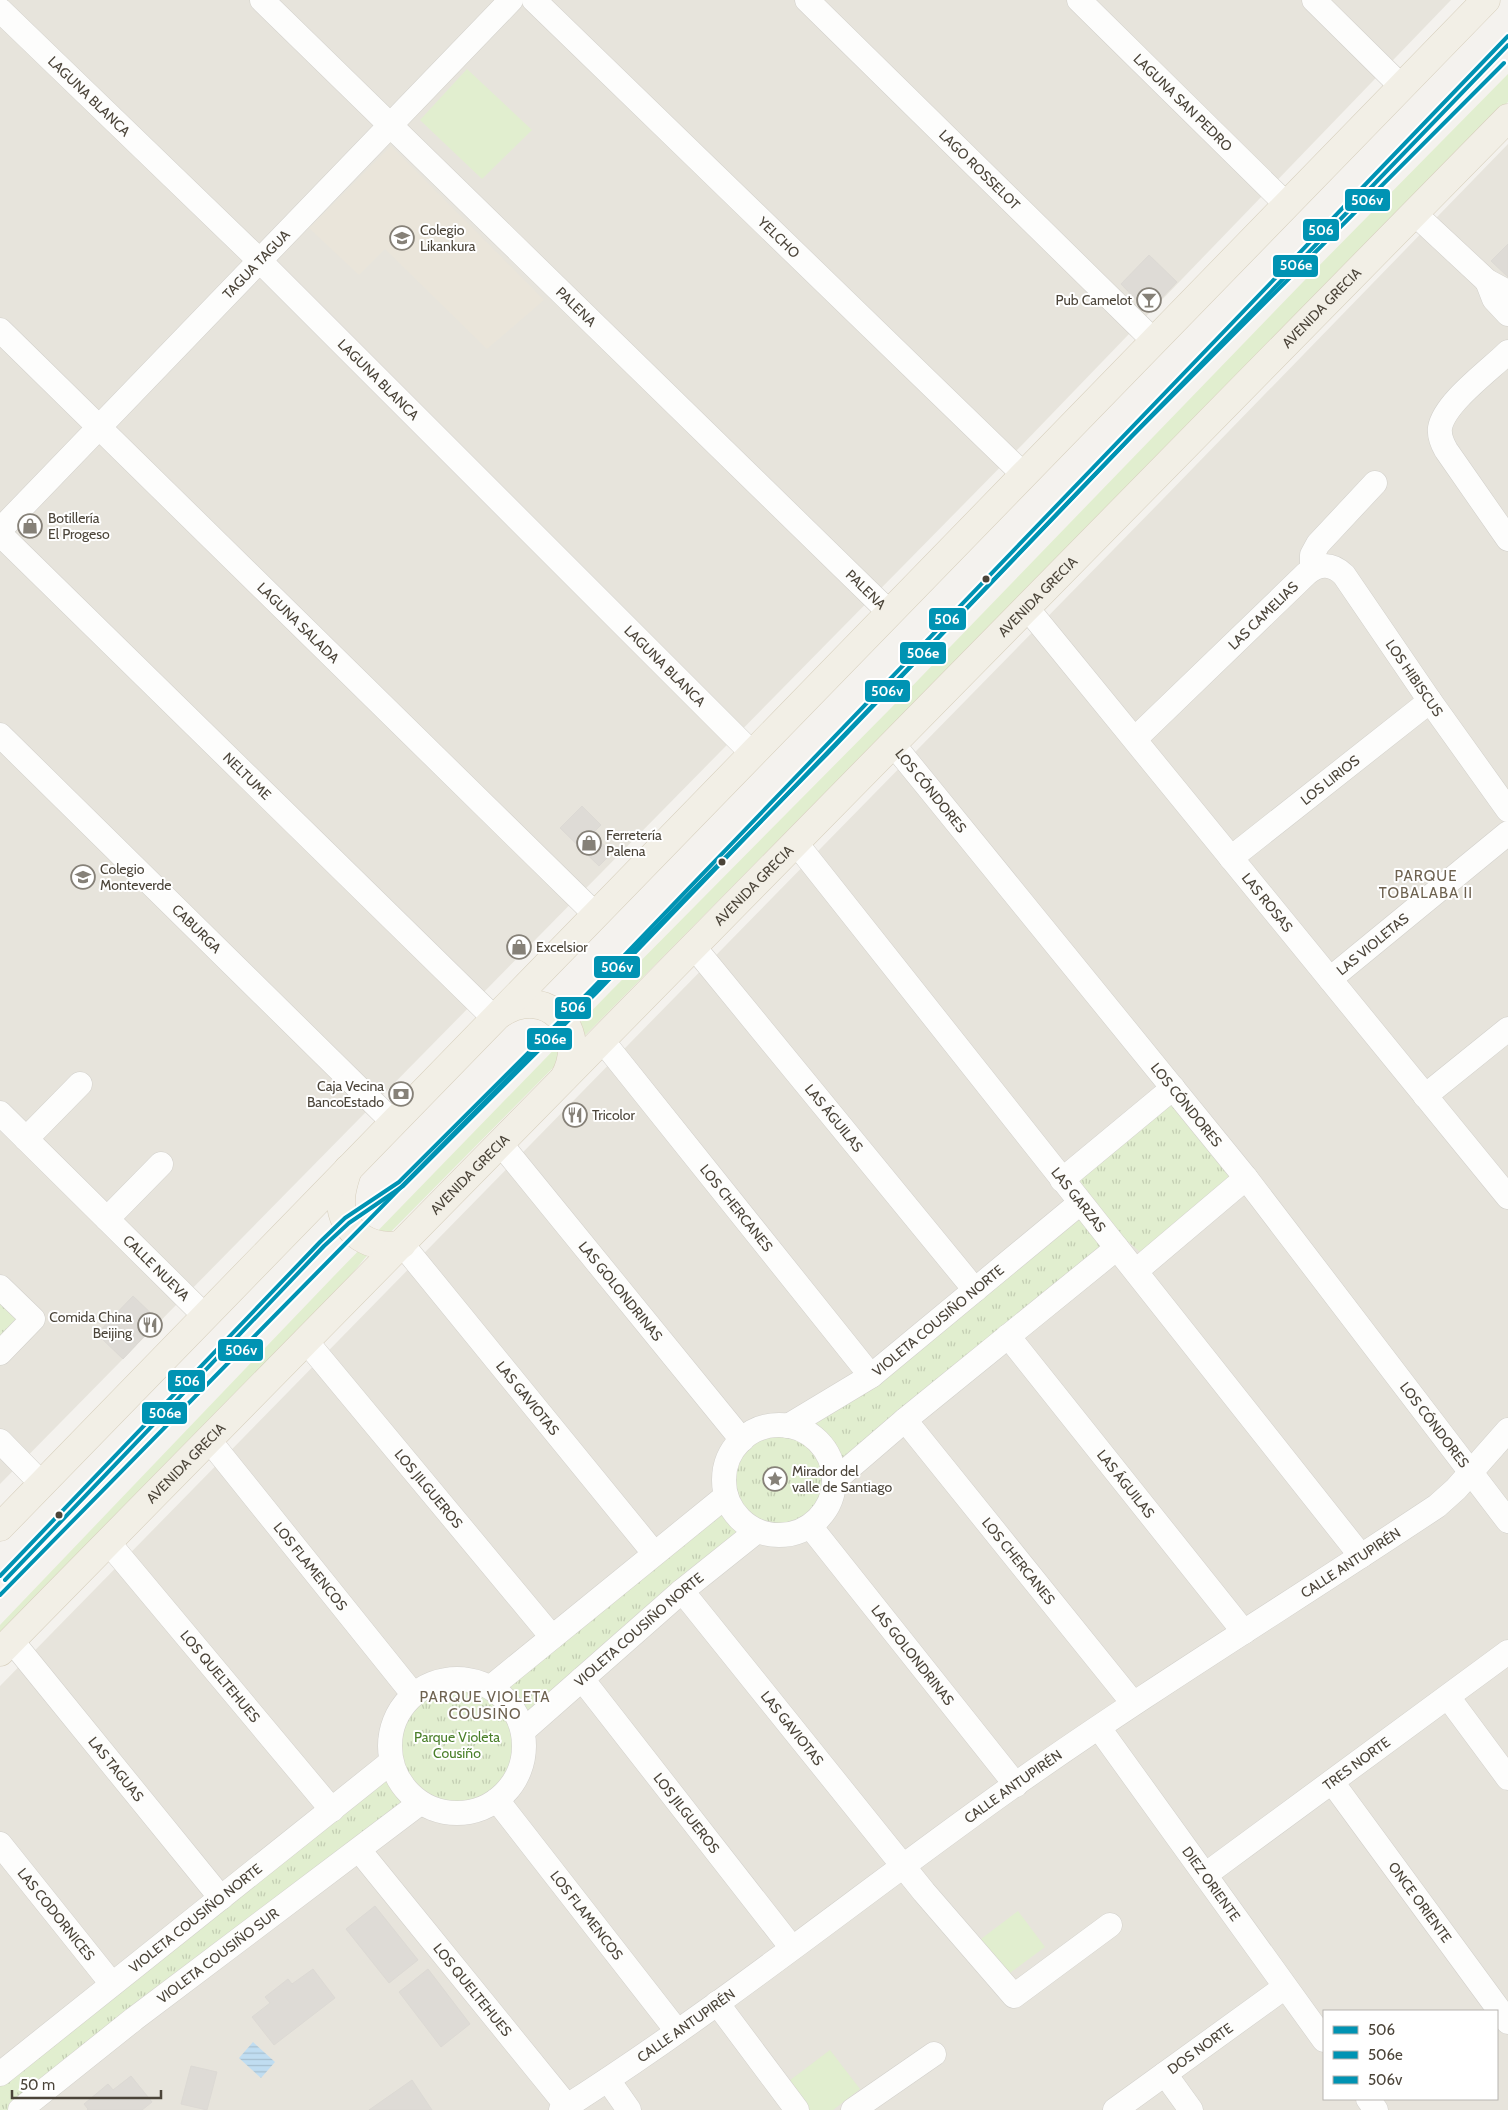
<svg xmlns="http://www.w3.org/2000/svg" width="1508" height="2110" viewBox="0 0 1508 2110" font-family="Cabin,sans-serif">
  <style>
    .residential { fill: #e7e4dc; fill-rule: evenodd }
    .education { fill: #eae5da }
    .green { fill: #e1eecf }
    .park { fill: url(#park-tufts) }
    .water { fill: url(#water-rules) }
    .building { fill: #dedbd6; stroke: #dcd9d4 }
    .lines { fill: none; stroke-linecap: round; stroke-linejoin: round }
    .minor-casing { stroke: #d2d0cb; stroke-width: 25 }
    .major-casing { stroke: #d6cebb; stroke-width: 29 }
    .minor { stroke: #fdfdfc; stroke-width: 24 }
    .major { stroke: #f2efe6; stroke-width: 28 }
    .bus-1-casing { stroke: #fff; stroke-width: 8 }
    .bus-2-casing { stroke: #fff; stroke-width: 8 }
    .bus-3-casing { stroke: #fff; stroke-width: 8 }
    .bus-1 { stroke: #0093b3; stroke-width: 4 }
    .bus-2 { stroke: #0093b3; stroke-width: 4 }
    .bus-3 { stroke: #0093b3; stroke-width: 4 }
    .bus-dot { fill: #4b4439; stroke: #fff; stroke-width: 2 }
    .labels { text-anchor: middle; stroke-width: 4; stroke-linejoin: round; paint-order: stroke }
    .street-label { font-size: 14px; fill: #4b4439; stroke: #fff }
    .poi-label { font-size: 14px; fill: #4b4439; stroke: #fff; text-anchor: start }
    .park-label { font-size: 14px; fill: #4a7f2a; stroke: #fff }
    .neighbourhood-label { font-size: 15px; letter-spacing: 1px; fill: #6e6250; stroke: #fff }
    .line-badge { stroke: #fff; stroke-width: 2 }
    .badge-label { font-size: 14px; text-anchor: middle; font-weight: bold; fill: #fff }
  </style>
  <defs>
    <pattern id="park-tufts" width="24" height="20" patternUnits="userSpaceOnUse" patternTransform="scale(1.25)"><rect width="24" height="20" fill="#e1eecf"/><path d="M3 7l-1-3M5 7V3M7 7l1-3M15 17l-1-3M17 17v-4M19 17l1-3" fill="none" stroke="#c3cdb2"/></pattern>
    <pattern id="water-rules" width="6" height="5" patternUnits="userSpaceOnUse" patternTransform="scale(1.25)"><rect width="6" height="5" fill="#c0ddf1"/><path d="M0 2.5h6" fill="none" stroke="#a6bfcf"/></pattern>
  </defs>
  <rect width="100%" height="100%" fill="#f4f2ee"/>
  <!-- residential -->
  <g class="residential">
    <path d="M0,0H1451L1022,445L0,1484Z"/>
    <path d="M1508,144V2110H0V1686L1162,500ZM1324,2011H1497V2099H1324Z"/>
  </g>
  <!-- education -->
  <path class="education" d="M391,146L544,300L487,349L385,249L359,275L309,228Z"/>
  <!-- green -->
  <g class="green">
    <path d="M467,69L532,130L482,179L420,120Z"/>
    <path d="M1508,74V102L365,1258L291,1348L0,1643V1625L333,1277L609,993L891,708L1302,283Z"/>
    <path d="M1018,1911L1045,1947L1003,1978L977,1942Z"/>
    <path d="M830,2050L860,2089L833,2110H806L785,2084Z"/>
  </g>
  <!-- park -->
  <g class="park">
    <path d="M1171,1095L1238,1176L1140,1252L1124,1238L827,1481C827,1486 827,1492 825,1497C816,1527 785,1532 759,1525L516,1733C516,1740 517,1749 516,1756C510,1787 478,1811 446,1805C439,1804 431,1800 424,1797L17,2110H0V2079L398,1761V1729L415,1702L437,1688L463,1685L488,1693L732,1494C727,1455 748,1432 787,1432L1089,1203L1075,1180Z"/>
    <path d="M0,1295L26,1321L0,1347Z"/>
  </g>
  <!-- water -->
  <path class="water" d="M253,2042L275,2062L261,2078L239,2058Z"/>
  <!-- building -->
  <g class="building">
    <path d="M1508,244V277L1491,261Z"/>
    <path d="M1149,255L1177,282L1148,312L1121,284Z"/>
    <path d="M582,806L601,825L592,834L612,853L599,866L560,828Z"/>
    <path d="M133,1296L159,1321L137,1344L111,1319Z"/>
    <path d="M111,1319L137,1344L123,1359L97,1334Z"/>
    <path d="M375,1906L418,1960L389,1983L346,1929Z"/>
    <path d="M313,1969L335,1998L274,2045L252,2017L270,2003L265,1997L288,1979L292,1984Z"/>
    <path d="M428,1969L470,2024L441,2047L399,1992Z"/>
    <path d="M191,2066L217,2072L207,2110L181,2104Z"/>
    <path d="M131,2076L152,2102L142,2110H87L88,2109L84,2104L108,2084L113,2090Z"/>
    <path d="M412,2080L432,2110H369Z"/>
  </g>
  <g class="lines">
    <!-- minor casing -->
    <g class="minor-casing">
      <g id="minor">
        <path id="s1" d="M262,0L889,612"/>
        <path id="s2" d="M534,0L1024,475"/>
        <path id="s3" d="M807,0L1154,341"/>
        <path id="s4" d="M1079,0L1287,205"/>
        <path d="M1314,0L1402,87"/>
        <path id="s5" d="M0,10L260,261L752,753"/>
        <path d="M1414,213L1487,281L1508,292"/>
        <path d="M1487,281L1494,299L1508,314"/>
        <path id="s6" d="M0,330L595,914"/>
        <path d="M1508,352C1490,370 1444,403 1440,428C1439,436 1442,443 1446,450L1508,539"/>
        <path id="s7" d="M0,530L511,0"/>
        <path id="s8" d="M0,534L495,1019"/>
        <path d="M1312,569V555L1318,544L1375,483"/>
        <path id="s9" d="M1027,608L1508,1197"/>
        <path id="s10" d="M0,735L393,1122"/>
        <path id="s11" d="M1135,739L1306,574C1319,563 1332,563 1344,575L1430,701L1508,810"/>
        <path id="s12" d="M893,744L1246,1178L1508,1521"/>
        <path id="s13" d="M796,843L1361,1556"/>
        <path id="s14" d="M1231,858L1430,701"/>
        <path id="s15" d="M694,947L975,1290"/>
        <path id="s16" d="M1330,979L1508,833"/>
        <path id="s17" d="M602,1040L871,1376"/>
        <path d="M1425,1096L1508,1029"/>
        <path id="s18" d="M0,1113L205,1316"/>
        <path d="M26,1139L80,1084"/>
        <path id="s19" d="M500,1143L742,1440"/>
        <path d="M1062,1180L1173,1088"/>
        <path d="M107,1219L161,1164"/>
        <path id="s20" d="M402,1244L654,1553"/>
        <path d="M1136,1271L1246,1178"/>
        <path d="M0,1287L33,1319L0,1353"/>
        <path id="s21" d="M1008,1336L1244,1632"/>
        <path id="s22" d="M306,1341L552,1637"/>
        <path id="s23" d="M905,1420L1133,1703"/>
        <circle cx="779" cy="1480" r="55"/>
        <path id="s24" d="M788,1426L871,1376L1080,1203"/>
        <path id="s25" d="M209,1440L413,1694"/>
        <path d="M0,1441L42,1484"/>
        <path d="M834,1481L905,1420L1117,1248"/>
        <path id="s26" d="M810,1526L1016,1785"/>
        <path id="s27" d="M108,1542L332,1810"/>
        <path id="s28" d="M682,1591L924,1892L1014,1996L1110,1925"/>
        <path id="s29" d="M12,1641L221,1898"/>
        <path id="s30" d="M582,1679L792,1948"/>
        <circle cx="457" cy="1746" r="67"/>
        <path d="M491,1687L726,1496"/>
        <path d="M1448,1697L1508,1778"/>
        <path id="s31" d="M1099,1728L1324,2040"/>
        <path id="s32" d="M523,1731L682,1591L757,1531"/>
        <path id="s33" d="M1332,1782L1508,2022"/>
        <path id="s34" d="M497,1800L677,2031"/>
        <path id="s35" d="M0,1844L112,1984"/>
        <path id="s36" d="M359,1850L567,2106"/>
        <path id="s37" d="M1205,1875L1508,1652"/>
        <path d="M717,2003L797,2110"/>
        <path id="s38" d="M0,2074L391,1762"/>
        <path d="M1165,2074L1191,2110"/>
        <path d="M608,2080L629,2110"/>
        <path d="M1368,2099L1376,2110"/>
        <path id="s39" d="M20,2110L134,2019L420,1803"/>
        <path id="s40" d="M561,2110C717,2011 862,1893 1013,1786C1152,1688 1296,1600 1437,1506L1456,1489L1508,1430"/>
        <path d="M853,2110L934,2054"/>
        <path id="s41" d="M1115,2110L1285,1987"/>
      </g>
    </g>
    <!-- major casing -->
    <g class="major-casing">
      <g id="major">
        <path d="M500,1014C546,983 591,1030 564,1078"/>
        <path d="M348,1169C345,1179 341,1189 341,1200C340,1233 373,1251 402,1244"/>
        <path d="M0,1527L1486,0"/>
        <path id="s42" d="M0,1652L1508,118"/>
      </g>
    </g>
    <!-- minor -->
    <use href="#minor" class="minor"/>
    <!-- major -->
    <use href="#major" class="major"/>
    <!-- bus-1 casing -->
    <g class="bus-1-casing">
      <path id="bus-1" d="M0,1576L320,1242L345,1218L399,1182L592,989L1508,36"/>
    </g>
    <!-- bus-2 casing -->
    <g class="bus-2-casing">
      <path id="bus-2" d="M5,1580L324,1246L349,1223L403,1186L596,993L1508,45"/>
    </g>
    <!-- bus-3 casing -->
    <g class="bus-3-casing">
      <path id="bus-3" d="M0,1595L827,754L1132,436L1504,63"/>
    </g>
    <!-- bus-1 -->
    <use href="#bus-1" class="bus-1"/>
    <!-- bus-2 -->
    <use href="#bus-2" class="bus-2"/>
    <!-- bus-3 -->
    <use href="#bus-3" class="bus-3"/>
  </g>
  <!-- icons -->
  <defs>
    <g id="school-ring" transform="scale(1.25)"><circle r="9.5" fill="#fff" stroke="#868178" stroke-width="1.5"/><path d="M0-5L7-2L0 1L-7-2ZM-4 1L0 2.5L4 1V4Q0 6-4 4Z" fill="#868178"/></g>
    <g id="bar-ring" transform="scale(1.25)"><circle r="9.5" fill="#fff" stroke="#868178" stroke-width="1.5"/><path d="M-6-5H6L.8 .8V4.5H3.5V6h-7V4.5H-.8V.8Z" fill="#868178"/></g>
    <g id="shop-ring" transform="scale(1.25)"><circle r="9.5" fill="#fff" stroke="#868178" stroke-width="1.5"/><path d="M-5-2.5h2.3a2.7 3.5 0 0 1 5.4 0H5L5.5 6h-11ZM-1.5-2.5h3a1.5 2.3 0 0 0-3 0Z" fill="#868178"/></g>
    <g id="bank-ring" transform="scale(1.25)"><circle r="9.5" fill="#fff" stroke="#868178" stroke-width="1.5"/><path d="M-6-4H6V4H-6ZM0-2.3a2.3 2.3 0 1 0 0 4.6a2.3 2.3 0 1 0 0-4.6Z" fill="#868178"/></g>
    <g id="restaurant-ring" transform="scale(1.25)"><circle r="9.5" fill="#fff" stroke="#868178" stroke-width="1.5"/><path d="M-5-6h1v4h1v-4h1v4h1v-4h1v5L-1.5 .5V6h-2V.5L-5-1ZM5-6V6H3V1.5H1.5Q1.5-4 5-6Z" fill="#868178"/></g>
    <g id="sight-ring" transform="scale(1.25)"><circle r="9.5" fill="#fff" stroke="#868178" stroke-width="1.5"/><path d="M0-6L1.8-2.2L6-1.7L2.9 1.2L3.7 5.4L0 3.3L-3.7 5.4L-2.9 1.2L-6-1.7L-1.8-2.2Z" fill="#868178"/></g>
  </defs>
  <g fill-rule="evenodd">
    <use href="#school-ring" x="402" y="238"/>
    <use href="#bar-ring" x="1149" y="300"/>
    <use href="#shop-ring" x="30" y="526"/>
    <use href="#shop-ring" x="589" y="843"/>
    <use href="#school-ring" x="83" y="877"/>
    <use href="#shop-ring" x="519" y="947"/>
    <use href="#bank-ring" x="401" y="1094"/>
    <use href="#restaurant-ring" x="575" y="1115"/>
    <use href="#restaurant-ring" x="150" y="1325"/>
    <use href="#sight-ring" x="775" y="1479"/>
  </g>
  <!-- markers -->
  <g class="bus-dot">
    <circle cx="986" cy="579" r="4.5"/>
    <circle cx="722" cy="862" r="4.5"/>
    <circle cx="59" cy="1515" r="4.5"/>
  </g>
  <g class="labels">
    <!-- street labels -->
    <g class="street-label">
      <text dy="5" stroke="none"><textPath href="#s5" startOffset="124">LAGUNA BLANCA</textPath></text>
      <text dy="5" stroke="none"><textPath href="#s4" startOffset="146">LAGUNA SAN PEDRO</textPath></text>
      <text dy="5" stroke="none"><textPath href="#s3" startOffset="242">LAGO ROSSELOT</textPath></text>
      <text dy="5" stroke="none"><textPath href="#s2" startOffset="341">YELCHO</textPath></text>
      <text dy="5" stroke="none"><textPath href="#s7" startOffset="369">TAGUA TAGUA</textPath></text>
      <text dy="5" stroke="none"><textPath href="#s1" startOffset="439">PALENA</textPath></text>
      <text dy="5" stroke="none"><textPath href="#s42" startOffset="1885">AVENIDA GRECIA</textPath></text>
      <text dy="5" stroke="none"><textPath href="#s5" startOffset="529">LAGUNA BLANCA</textPath></text>
      <text dy="5" stroke="none"><textPath href="#s1" startOffset="844">PALENA</textPath></text>
      <text dy="5" stroke="none"><textPath href="#s42" startOffset="1480">AVENIDA GRECIA</textPath></text>
      <text dy="5" stroke="none"><textPath href="#s11" startOffset="178">LAS CAMELIAS</textPath></text>
      <text dy="5" stroke="none"><textPath href="#s6" startOffset="418">LAGUNA SALADA</textPath></text>
      <text dy="5" stroke="none"><textPath href="#s5" startOffset="934">LAGUNA BLANCA</textPath></text>
      <text dy="5" stroke="none"><textPath href="#s11" startOffset="405">LOS HIBISCUS</textPath></text>
      <text dy="5" stroke="none"><textPath href="#s8" startOffset="346">NELTUME</textPath></text>
      <text dy="5" stroke="none"><textPath href="#s14" startOffset="126">LOS LIRIOS</textPath></text>
      <text dy="5" stroke="none"><textPath href="#s12" startOffset="60">LOS CÓNDORES</textPath></text>
      <text dy="5" stroke="none"><textPath href="#s42" startOffset="1075">AVENIDA GRECIA</textPath></text>
      <text dy="5" stroke="none"><textPath href="#s9" startOffset="380">LAS ROSAS</textPath></text>
      <text dy="5" stroke="none"><textPath href="#s10" startOffset="276">CABURGA</textPath></text>
      <text dy="5" stroke="none"><textPath href="#s16" startOffset="55">LAS VIOLETAS</textPath></text>
      <text dy="5" stroke="none"><textPath href="#s12" startOffset="465">LOS CÓNDORES</textPath></text>
      <text dy="5" stroke="none"><textPath href="#s15" startOffset="221">LAS ÁGUILAS</textPath></text>
      <text dy="5" stroke="none"><textPath href="#s42" startOffset="670">AVENIDA GRECIA</textPath></text>
      <text dy="5" stroke="none"><textPath href="#s13" startOffset="455">LAS GARZAS</textPath></text>
      <text dy="5" stroke="none"><textPath href="#s17" startOffset="215">LOS CHERCANES</textPath></text>
      <text dy="5" stroke="none"><textPath href="#s18" startOffset="220">CALLE NUEVA</textPath></text>
      <text dy="5" stroke="none"><textPath href="#s19" startOffset="191">LAS GOLONDRINAS</textPath></text>
      <text dy="5" stroke="none"><textPath href="#s24" startOffset="184">VIOLETA COUSIÑO NORTE</textPath></text>
      <text dy="5" stroke="none"><textPath href="#s20" startOffset="199">LAS GAVIOTAS</textPath></text>
      <text dy="5" stroke="none"><textPath href="#s12" startOffset="870">LOS CÓNDORES</textPath></text>
      <text dy="5" stroke="none"><textPath href="#s42" startOffset="265">AVENIDA GRECIA</textPath></text>
      <text dy="5" stroke="none"><textPath href="#s21" startOffset="189">LAS ÁGUILAS</textPath></text>
      <text dy="5" stroke="none"><textPath href="#s22" startOffset="192">LOS JILGUEROS</textPath></text>
      <text dy="5" stroke="none"><textPath href="#s23" startOffset="181">LOS CHERCANES</textPath></text>
      <text dy="5" stroke="none"><textPath href="#s40" startOffset="961">CALLE ANTUPIRÉN</textPath></text>
      <text dy="5" stroke="none"><textPath href="#s25" startOffset="162">LOS FLAMENCOS</textPath></text>
      <text dy="5" stroke="none"><textPath href="#s32" startOffset="154">VIOLETA COUSIÑO NORTE</textPath></text>
      <text dy="5" stroke="none"><textPath href="#s26" startOffset="165">LAS GOLONDRINAS</textPath></text>
      <text dy="5" stroke="none"><textPath href="#s27" startOffset="175">LOS QUELTEHUES</textPath></text>
      <text dy="5" stroke="none"><textPath href="#s28" startOffset="176">LAS GAVIOTAS</textPath></text>
      <text dy="5" stroke="none"><textPath href="#s37" startOffset="188">TRES NORTE</textPath></text>
      <text dy="5" stroke="none"><textPath href="#s29" startOffset="165">LAS TAGUAS</textPath></text>
      <text dy="5" stroke="none"><textPath href="#s40" startOffset="556">CALLE ANTUPIRÉN</textPath></text>
      <text dy="5" stroke="none"><textPath href="#s30" startOffset="170">LOS JILGUEROS</textPath></text>
      <text dy="5" stroke="none"><textPath href="#s31" startOffset="192">DIEZ ORIENTE</textPath></text>
      <text dy="5" stroke="none"><textPath href="#s33" startOffset="149">ONCE ORIENTE</textPath></text>
      <text dy="5" stroke="none"><textPath href="#s35" startOffset="90">LAS CODORNICES</textPath></text>
      <text dy="5" stroke="none"><textPath href="#s34" startOffset="146">LOS FLAMENCOS</textPath></text>
      <text dy="5" stroke="none"><textPath href="#s38" startOffset="250">VIOLETA COUSIÑO NORTE</textPath></text>
      <text dy="5" stroke="none"><textPath href="#s39" startOffset="251">VIOLETA COUSIÑO SUR</textPath></text>
      <text dy="5" stroke="none"><textPath href="#s36" startOffset="180">LOS QUELTEHUES</textPath></text>
      <text dy="5" stroke="none"><textPath href="#s40" startOffset="151">CALLE ANTUPIRÉN</textPath></text>
      <text dy="5" stroke="none"><textPath href="#s41" startOffset="105">DOS NORTE</textPath></text>
    </g>
    <!-- poi labels -->
    <g class="poi-label">
      <text x="420" y="235">Colegio<tspan x="420" dy="16">Likankura</tspan></text>
      <text x="1132" y="305" text-anchor="end">Pub Camelot</text>
      <text x="48" y="523">Botillería<tspan x="48" dy="16">El Progeso</tspan></text>
      <text x="606" y="840">Ferretería<tspan x="606" dy="16">Palena</tspan></text>
      <text x="100" y="874">Colegio<tspan x="100" dy="16">Monteverde</tspan></text>
      <text x="536" y="952">Excelsior</text>
      <text x="384" y="1091" text-anchor="end">Caja Vecina<tspan x="384" dy="16">BancoEstado</tspan></text>
      <text x="592" y="1120">Tricolor</text>
      <text x="132" y="1322" text-anchor="end">Comida China<tspan x="132" dy="16">Beijing</tspan></text>
      <text x="792" y="1476">Mirador del<tspan x="792" dy="16">valle de Santiago</tspan></text>
    </g>
    <!-- park labels -->
    <g class="park-label">
      <text x="457" y="1742">Parque Violeta<tspan x="457" dy="16">Cousiño</tspan></text>
    </g>
    <!-- neighbourhood labels -->
    <g class="neighbourhood-label">
      <text x="1426" y="881">PARQUE<tspan x="1426" dy="17">TOBALABA II</tspan></text>
      <text x="485" y="1702">PARQUE VIOLETA<tspan x="485" dy="17">COUSIÑO</tspan></text>
    </g>
  </g>
  <g class="line-badge">
    <rect x="1344" y="188" width="47" height="24" rx="5" fill="#0093b3"/>
    <rect x="1302" y="218" width="38" height="24" rx="5" fill="#0093b3"/>
    <rect x="1272" y="254" width="47" height="24" rx="5" fill="#0093b3"/>
    <rect x="928" y="607" width="39" height="24" rx="5" fill="#0093b3"/>
    <rect x="899" y="641" width="48" height="24" rx="5" fill="#0093b3"/>
    <rect x="864" y="679" width="47" height="24" rx="5" fill="#0093b3"/>
    <rect x="593" y="955" width="48" height="24" rx="5" fill="#0093b3"/>
    <rect x="554" y="996" width="38" height="24" rx="5" fill="#0093b3"/>
    <rect x="526" y="1027" width="47" height="24" rx="5" fill="#0093b3"/>
    <rect x="217" y="1338" width="47" height="24" rx="5" fill="#0093b3"/>
    <rect x="167" y="1369" width="39" height="24" rx="5" fill="#0093b3"/>
    <rect x="141" y="1401" width="47" height="24" rx="5" fill="#0093b3"/>
  </g>
  <g class="badge-label">
    <text x="1367" y="205">506v</text>
    <text x="1321" y="235">506</text>
    <text x="1296" y="270">506e</text>
    <text x="947" y="624">506</text>
    <text x="923" y="658">506e</text>
    <text x="887" y="696">506v</text>
    <text x="617" y="972">506v</text>
    <text x="573" y="1012">506</text>
    <text x="550" y="1044">506e</text>
    <text x="241" y="1355">506v</text>
    <text x="187" y="1386">506</text>
    <text x="165" y="1418">506e</text>
  </g>
  <!-- legend -->
  <rect x="1323" y="2010" width="175" height="90" fill="#ffffff" stroke="#b7b4b0"/>
  <rect x="1333" y="2026" width="25" height="8" fill="#0093b3" stroke="#b7b4b0"/>
  <text x="1368" y="2035" font-size="15" fill="#4b4439">506</text>
  <rect x="1333" y="2051" width="25" height="8" fill="#0093b3" stroke="#b7b4b0"/>
  <text x="1368" y="2060" font-size="15" fill="#4b4439">506e</text>
  <rect x="1333" y="2076" width="25" height="8" fill="#0093b3" stroke="#b7b4b0"/>
  <text x="1368" y="2085" font-size="15" fill="#4b4439">506v</text>
  <!-- scale -->
  <path d="M12 2090v8h149v-8" fill="none" stroke="#4b4439" stroke-width="2.5"/>
  <text x="20" y="2090" font-size="15" fill="#4b4439" stroke="#ffffff" stroke-width="4" paint-order="stroke">50 m</text>
</svg>
